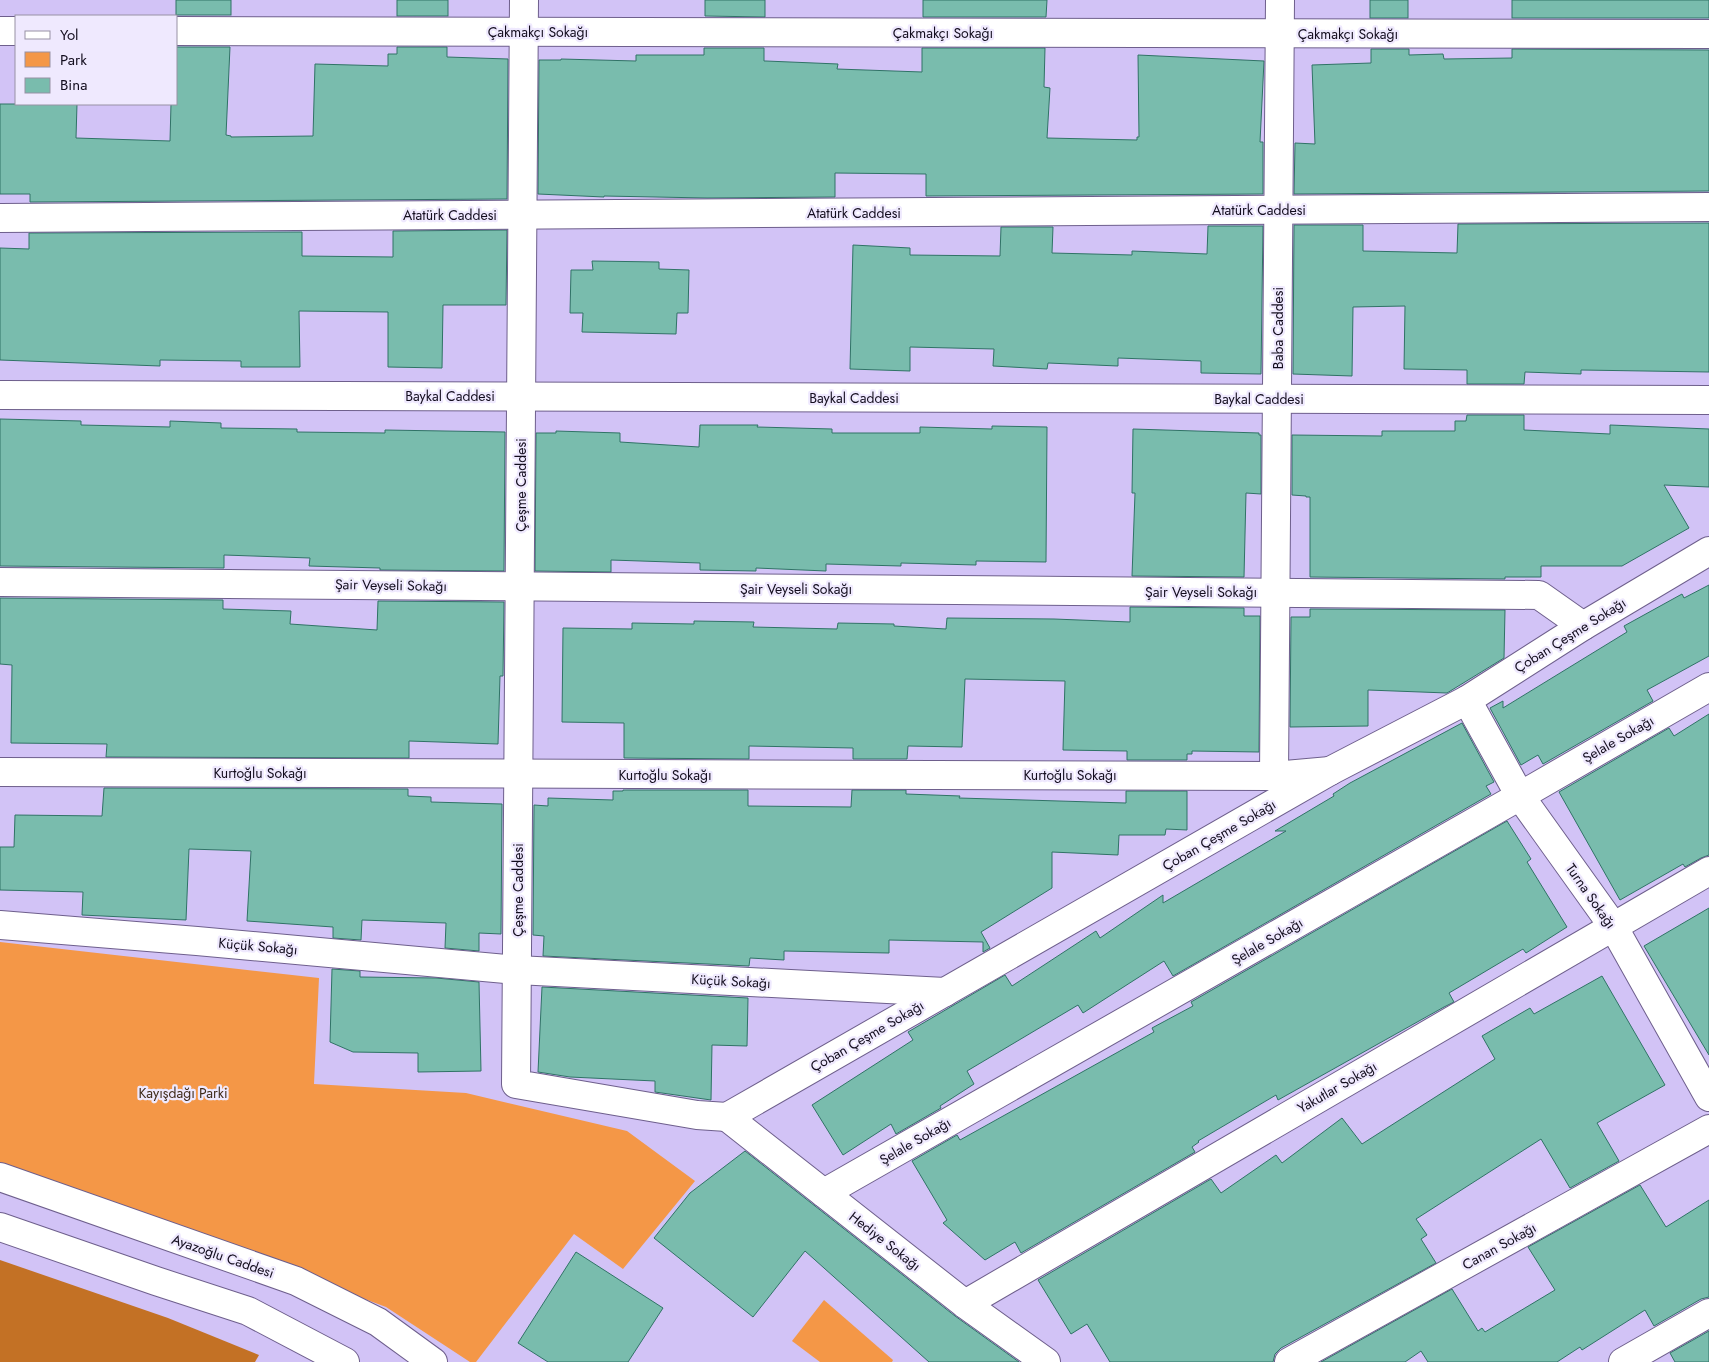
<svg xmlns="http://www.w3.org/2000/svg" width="1709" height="1362" viewBox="0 0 1709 1362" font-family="Jost,sans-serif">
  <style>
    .green { fill: #f49747 }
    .forest { fill: #c37125 }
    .building { fill: #79bcad; stroke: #307366 }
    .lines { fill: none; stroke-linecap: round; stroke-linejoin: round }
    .street-casing { stroke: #6e5f8c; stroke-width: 30 }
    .primary-casing { stroke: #6e5f8c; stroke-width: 30 }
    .street { stroke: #fff; stroke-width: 28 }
    .primary { stroke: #fff; stroke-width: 28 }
    .labels { text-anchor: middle; stroke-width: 4.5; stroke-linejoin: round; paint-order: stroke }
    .street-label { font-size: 14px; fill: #130d1e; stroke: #efe9fe }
    .park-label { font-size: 14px; fill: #402c1c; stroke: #efe9fe }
  </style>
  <rect width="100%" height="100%" fill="#d2c3f6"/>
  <!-- green -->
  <g class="green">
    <path d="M0,942L319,978L314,1084L466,1093L627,1131L695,1181L623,1269L574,1234L476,1362H470L386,1307L113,1205L0,1166Z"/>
    <path d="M824,1300L893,1360L892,1362H820L792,1341Z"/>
  </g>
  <!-- forest -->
  <path class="forest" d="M0,1260L168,1318L259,1355L255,1362H0Z"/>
  <!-- building -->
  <g class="building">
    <rect x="176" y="0" width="55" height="15"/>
    <rect x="397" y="0" width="51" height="16"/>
    <path d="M705,0H765V17L705,16Z"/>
    <path d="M923,0H1047L1046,17H923Z"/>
    <rect x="1370" y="0" width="38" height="18"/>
    <rect x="1512" y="0" width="197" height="18"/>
    <path d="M176,47H230L226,135L231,136V137L313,136L315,64L388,66V54H397V47H447V57L508,59L507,199L30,202V194H0V104H77L76,138L170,141L171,104H176Z"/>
    <path d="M704,48H764V61H766L838,64L837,69L922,72V48H1045L1044,87L1050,88L1047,138L1137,140V137H1139L1138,55L1264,61L1260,142H1263V194L926,196V174L835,173V197L707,198L604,196V197L538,194L539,60H561V59L636,61V55H704Z"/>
    <path d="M1371,49H1409V55L1443,54L1444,59L1512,58V49L1709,50V191L1294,194L1295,143L1315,144L1312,65L1371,63Z"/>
    <path d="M1709,223V372L1581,370V374L1525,372L1524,384H1467V370L1404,369L1405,306L1353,307L1352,376L1293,374L1294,225H1363V251L1457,253L1458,224Z"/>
    <path d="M1208,226H1263L1261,374L1201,373V361L1118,358V366L1048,363L1047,369L993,366L994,349L910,347V371L850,369L853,245L910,248V255L1000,256L1001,227H1053L1052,253L1132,255V251L1207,254Z"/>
    <path d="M507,230L506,305H443L442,368L388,367V312L299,311L300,367H241V361L160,360V366L0,360V248L29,249V233L302,232V256L393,257V231Z"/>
    <path d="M592,261L659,262V269L689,270L688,313H677L676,334L582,332L583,313H570L571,270H593Z"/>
    <path d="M1467,415H1524V430L1610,434V425L1709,429V487L1664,485L1689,528L1622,566H1541V577H1505V579L1310,577V497H1306V496L1292,495V435L1382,436V431H1455V421H1466Z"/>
    <path d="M0,419L81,421V425L170,427V421L221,423V428L297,429V432L385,433V430L505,432L504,571L380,570V568L309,566L310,558L224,555V568L0,566Z"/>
    <path d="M700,425H758L757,427L832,429V433H920V427L992,429V426L1047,427L1046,562L976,561V565L901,563V566L826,564V571L756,568V571L700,570V563L611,560V572L535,571L536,433H556V431L620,433V442L699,447Z"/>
    <path d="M1133,429L1259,433V435H1261V494L1246,493L1244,577L1132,576L1135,493H1132Z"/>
    <path d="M1709,585V656L1647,690L1653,701L1543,764L1538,755L1521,765L1490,708L1503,701V708L1627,632L1624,626L1682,594L1684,598Z"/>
    <path d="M0,598L223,600V609L291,611L290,624L377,630L378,601L504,602L503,676H500L498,744L409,741V758L106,757L107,744L11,743L12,665L0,664Z"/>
    <path d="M1130,607L1244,608V616H1260L1259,752L1192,751V754H1187V760H1127V751L1063,750L1065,681L965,679L962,747L908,746L907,759H853V748L749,746V759L624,758V723L562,722L563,628L632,629V623L694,624V621L754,622L753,627L837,629L838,623L894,624V626L946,629L947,618L1054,619L1130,622Z"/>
    <path d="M1310,609L1505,610L1504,658L1447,693L1368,690V726L1290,727L1291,617H1310Z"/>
    <path d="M1709,714V855L1701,858L1685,867L1683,864L1620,900L1559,792L1669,728L1674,736Z"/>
    <path d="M1462,723L1494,782L1486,786L1491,794L1173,976L1164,961L1083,1013L1078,1005L967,1071L974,1084L940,1106L941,1108L896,1134L891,1124L843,1155L812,1105L913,1040L908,1032L1005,975L1012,986L1096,931L1100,938L1163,895V903L1286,831H1275L1334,796L1333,794L1350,783Z"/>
    <path d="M104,788L408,789V796L431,797V802L502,804L501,934L479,933V951L445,948L446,923L362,920L361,940L333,938V927L247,921L251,851L189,849L186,920L82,915L83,892L0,890V847H14L15,815L102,816Z"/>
    <path d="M623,790H748V806L851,807L852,790H906V794L960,796L959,798L1126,803V791H1187V830L1166,829L1165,835H1119L1118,855L1052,852V888L981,932L990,948L983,952V942L889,940V953L784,951V960L750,958L749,966L543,956L544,936L533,935L534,805L548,806V798L613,800V791H623Z"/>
    <path d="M1507,821L1531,859L1527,862L1567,927L1526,953L1523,949L1449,993L1454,1002L1444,1007L1278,1100L1276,1095L1198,1141L1199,1142L1192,1147L1195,1152L1021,1253L1015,1242L985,1260L943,1223L947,1220L912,1161L957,1135L960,1140L1154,1032L1152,1028L1193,1006L1191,1002Z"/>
    <path d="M1709,908V1055L1644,946Z"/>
    <path d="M332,969L360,971V977L436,978L479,982L481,1071L418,1072V1053L353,1052L330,1042Z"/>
    <path d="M1602,976L1665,1085L1597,1123L1619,1161L1570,1188L1541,1139L1416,1219L1427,1235L1421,1239L1436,1263L1281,1348L1275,1354L1273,1362H1110L1087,1324L1071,1334L1038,1280L1211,1179L1221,1193L1276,1155L1282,1163L1342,1118L1362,1144L1495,1059L1482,1036L1530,1008L1534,1014Z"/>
    <path d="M542,987L748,998L747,1046L712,1045L711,1100L655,1092V1081L570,1077L538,1072Z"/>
    <path d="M745,1151L955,1316L1019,1362H929L805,1251L753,1317L654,1238L690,1193Z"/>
    <path d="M1640,1185L1666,1227L1709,1200V1297L1701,1299L1654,1326L1645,1310L1582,1350L1580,1347L1557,1362H1428L1421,1351L1405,1362H1321L1452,1289L1478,1331L1482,1328L1485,1332L1555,1290L1528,1247Z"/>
    <path d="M576,1252L663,1308L628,1362H548L518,1343Z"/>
    <path d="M1709,1331V1362H1675L1670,1353Z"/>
  </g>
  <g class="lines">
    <!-- street casing -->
    <g class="street-casing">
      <g id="street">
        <path d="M524,0L516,1084L697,1115L727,1117"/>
        <path d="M0,31H16"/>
        <path d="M176,31L1709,34"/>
        <path d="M0,218L1709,207"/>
        <path d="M0,395L1709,400"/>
        <path d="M0,582L1539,595L1583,626"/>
        <path d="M1467,700L1520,796L1613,926L1709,1097"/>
        <path d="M0,772L1274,776L1330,771"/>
        <path d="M1274,776L1280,0"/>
        <path d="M0,925L197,941L517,970L945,992"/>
        <path d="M727,1117L1330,771L1467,700L1583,626L1709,551"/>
        <path d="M727,1117L965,1304L1046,1362"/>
        <path d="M824,1193L1520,796L1709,687"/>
        <path d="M965,1304L1709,871"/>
        <path d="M1289,1362L1709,1129"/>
        <path d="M1623,1362L1709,1313"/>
      </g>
    </g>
    <!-- primary casing -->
    <g class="primary-casing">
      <g id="primary">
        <path d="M0,1177L296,1281L378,1322L433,1362"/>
        <path d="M0,1227L156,1281L248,1311L345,1362"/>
      </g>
    </g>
    <!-- street -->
    <use href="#street" class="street"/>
    <!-- primary -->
    <use href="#primary" class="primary"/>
  </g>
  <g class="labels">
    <!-- street labels -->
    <g class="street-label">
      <text x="538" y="37">Çakmakçı Sokağı</text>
      <text x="943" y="38">Çakmakçı Sokağı</text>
      <text x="1348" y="39">Çakmakçı Sokağı</text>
      <text x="1259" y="215">Atatürk Caddesi</text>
      <text x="854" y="218">Atatürk Caddesi</text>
      <text x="450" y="220">Atatürk Caddesi</text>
      <text transform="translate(1278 328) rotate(-90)" y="5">Baba Caddesi</text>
      <text x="450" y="401">Baykal Caddesi</text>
      <text x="854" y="403">Baykal Caddesi</text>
      <text x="1259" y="404">Baykal Caddesi</text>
      <text transform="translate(521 485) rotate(-90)" y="5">Çeşme Caddesi</text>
      <text transform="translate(391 585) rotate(1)" y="5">Şair Veyseli Sokağı</text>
      <text x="796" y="594">Şair Veyseli Sokağı</text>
      <text x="1201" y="597">Şair Veyseli Sokağı</text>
      <text transform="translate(1570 635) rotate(-32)" y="5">Çoban Çeşme Sokağı</text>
      <text transform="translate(1618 739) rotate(-30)" y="5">Şelale Sokağı</text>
      <text x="260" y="778">Kurtoğlu Sokağı</text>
      <text x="665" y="780">Kurtoğlu Sokağı</text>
      <text x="1070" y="780">Kurtoğlu Sokağı</text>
      <text transform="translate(1219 835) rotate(-30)" y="5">Çoban Çeşme Sokağı</text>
      <text transform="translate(518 890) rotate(-90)" y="5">Çeşme Caddesi</text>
      <text transform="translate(1591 896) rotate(55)" y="5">Turna Sokağı</text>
      <text transform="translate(1267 941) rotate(-30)" y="5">Şelale Sokağı</text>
      <text transform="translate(258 946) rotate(5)" y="5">Küçük Sokağı</text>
      <text transform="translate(731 981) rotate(3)" y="5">Küçük Sokağı</text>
      <text transform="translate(867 1036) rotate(-30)" y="5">Çoban Çeşme Sokağı</text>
      <text transform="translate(1337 1087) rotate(-30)" y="5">Yakutlar Sokağı</text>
      <text transform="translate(915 1141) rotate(-30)" y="5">Şelale Sokağı</text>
      <text transform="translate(885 1241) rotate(38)" y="5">Hediye Sokağı</text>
      <text transform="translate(1499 1246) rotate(-29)" y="5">Canan Sokağı</text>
      <text transform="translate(223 1256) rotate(19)" y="5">Ayazoğlu Caddesi</text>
    </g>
    <!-- park labels -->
    <g class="park-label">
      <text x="183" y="1098">Kayışdağı Parki</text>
    </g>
  </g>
  <!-- legend -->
  <rect x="15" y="15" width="162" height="90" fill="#efe9fe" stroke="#9791a4"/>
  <rect x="25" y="31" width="25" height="8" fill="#ffffff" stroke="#9791a4"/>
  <text x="60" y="40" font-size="15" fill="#130d1e">Yol</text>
  <rect x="25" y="52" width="25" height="15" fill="#f49747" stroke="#9791a4"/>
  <text x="60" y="65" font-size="15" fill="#130d1e">Park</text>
  <rect x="25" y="78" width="25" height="15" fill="#79bcad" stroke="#9791a4"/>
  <text x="60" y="90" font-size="15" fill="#130d1e">Bina</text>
</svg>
